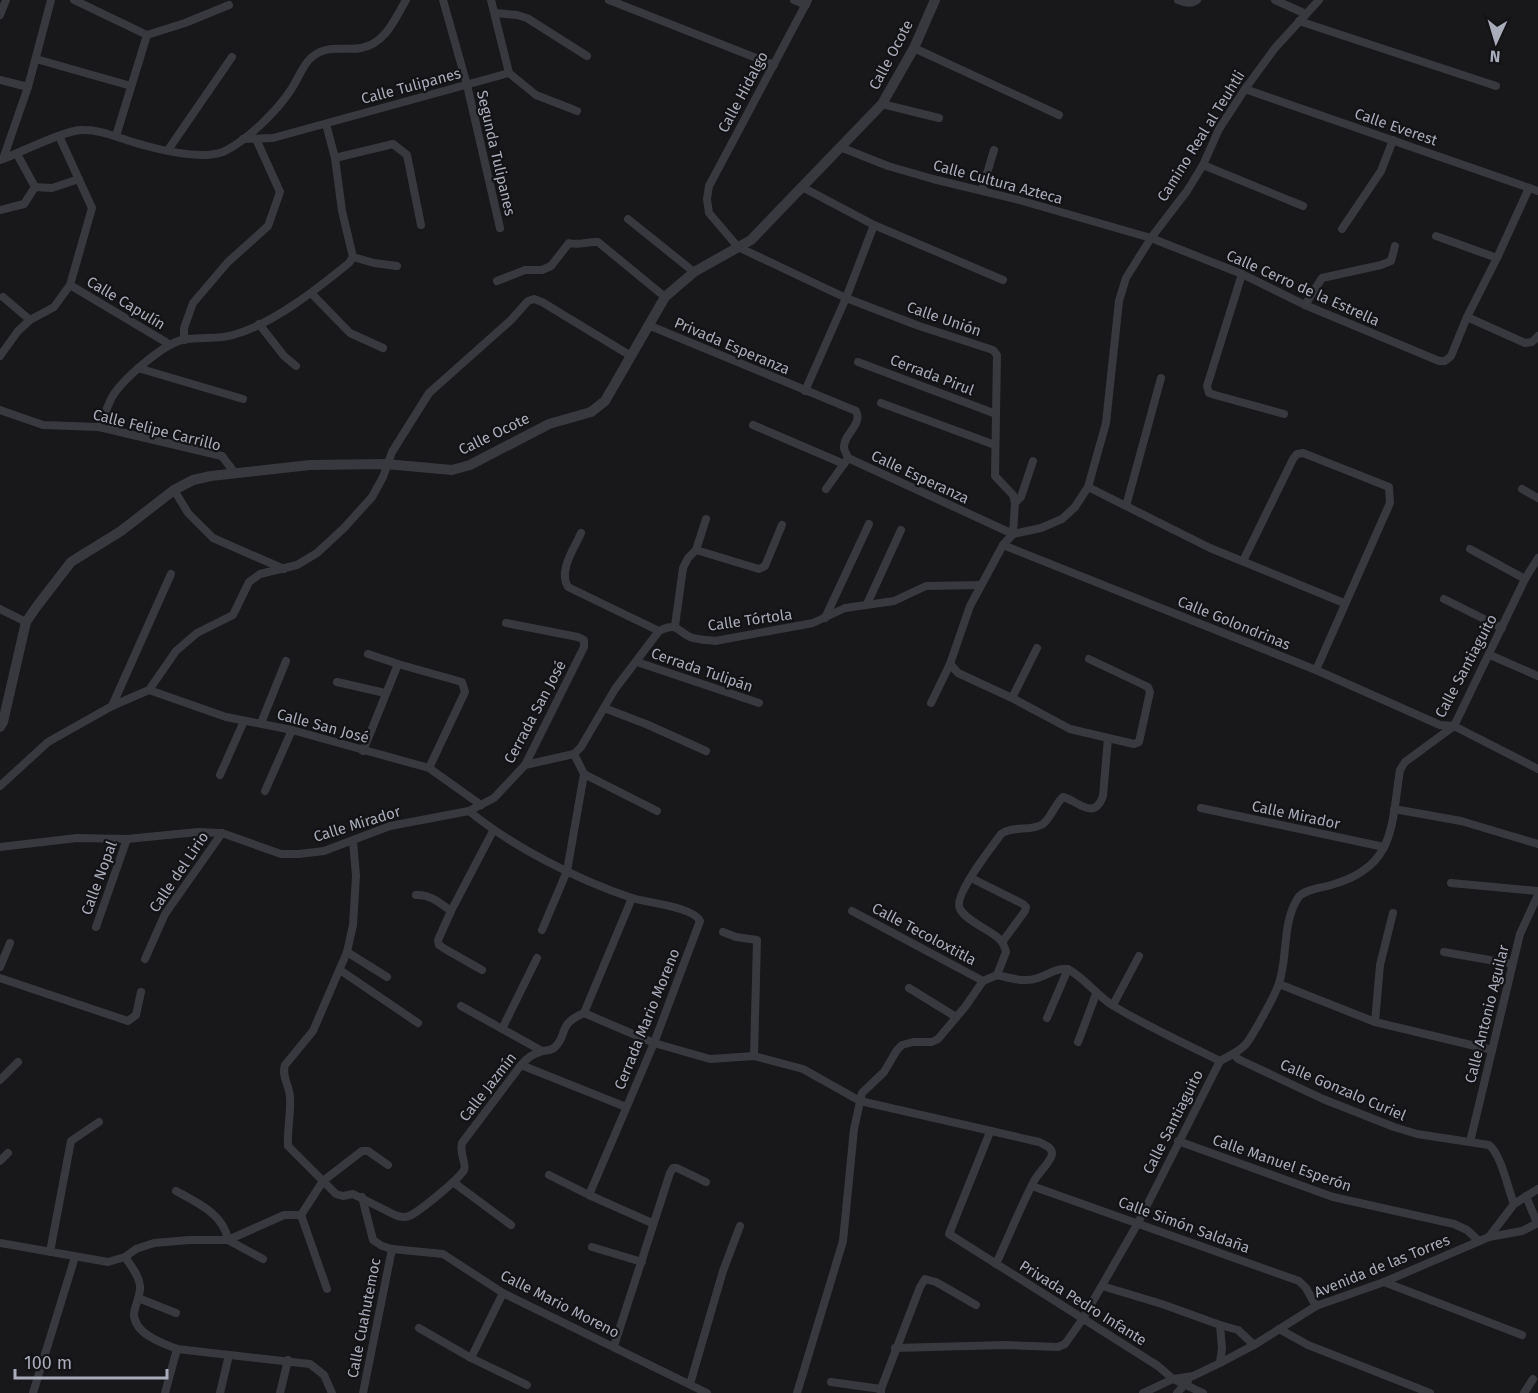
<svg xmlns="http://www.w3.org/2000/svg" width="1538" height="1393" viewBox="0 0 1538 1393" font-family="'Fira Sans',sans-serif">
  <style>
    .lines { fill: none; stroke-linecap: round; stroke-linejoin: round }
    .minor { stroke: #38393f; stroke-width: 8 }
    .tertiary { stroke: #38393f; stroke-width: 10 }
    .labels { text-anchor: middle; stroke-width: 4.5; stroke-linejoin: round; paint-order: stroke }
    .street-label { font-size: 15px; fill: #a9adba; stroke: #131215 }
  </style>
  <rect width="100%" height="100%" fill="#18171a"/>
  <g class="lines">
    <!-- minor -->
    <g class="minor">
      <path d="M74,0L147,35"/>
      <path d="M443,0L467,85L500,228"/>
      <path d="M491,0L509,73"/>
      <path d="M609,0L774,65"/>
      <path d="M794,0L806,5"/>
      <path d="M808,0L709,186L707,199L709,213L738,247L846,298L919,326L993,350L997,355L995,476L1013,495L1015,503"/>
      <path d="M1178,0C1184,2 1191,5 1197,0"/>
      <path d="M1275,0L1306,14"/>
      <path d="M495,13L517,15L527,18L587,56"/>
      <path d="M0,15L6,0"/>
      <path d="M1299,21L1496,86"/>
      <path d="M147,35L185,23L229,5"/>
      <path d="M914,48L1059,115"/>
      <path d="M36,59L131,86"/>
      <path d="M509,73L536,95L577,111"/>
      <path d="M0,80L28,87"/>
      <path d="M1245,89L1538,191"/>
      <path d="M882,104L939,118"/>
      <path d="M116,136L147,35"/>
      <path d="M243,139L273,138L509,73"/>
      <path d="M840,147L888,166L933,179L1019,200L1151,238L1242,274L1305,305L1439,361H1445L1451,356L1467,317L1497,258L1529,188"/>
      <path d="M168,150L232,57"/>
      <path d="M17,154L35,187L52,188L79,179"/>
      <path d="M335,158L393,144L407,155L421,225"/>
      <path d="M3,159L28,87L51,0"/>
      <path d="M0,160C20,153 62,131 81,130C103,129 122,140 143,145C164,151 208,161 227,150C248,139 277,111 290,91C298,80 302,65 312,57C327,44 344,51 361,48C385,44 395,19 406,0"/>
      <path d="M1203,165L1303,206"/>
      <path d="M802,187L874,225L1003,280"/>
      <path d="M982,190L994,150"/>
      <path d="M0,210L24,204L35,187"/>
      <path d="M628,219L694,272"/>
      <path d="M1342,229L1381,171L1393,140"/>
      <path d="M1436,236L1497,258"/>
      <path d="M353,257L374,263L397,266"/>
      <path d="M1242,274L1207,386L1209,393L1215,395L1284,414"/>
      <path d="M497,281L525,270H542L551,266L569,243C580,246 588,241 598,242L665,297"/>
      <path d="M70,285L169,344"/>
      <path d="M312,294L350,333L383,348"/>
      <path d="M3,297L30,320"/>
      <path d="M1305,305L1322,278L1381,265L1391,261L1395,246"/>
      <path d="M1467,317L1525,343L1532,342L1538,336"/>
      <path d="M259,324L284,356L296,366"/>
      <path d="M648,325L856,411C863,425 843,434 844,448C845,452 847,455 848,458L1013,534"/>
      <path d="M184,340V328L193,303L228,262L268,226L280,192L256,139"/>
      <path d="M0,356L18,331L30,320L54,307L70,285L92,208L59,136"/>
      <path d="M858,362L996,414"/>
      <path d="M138,368L243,399"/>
      <path d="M805,391L846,298L874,225"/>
      <path d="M881,403L995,445"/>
      <path d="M0,410L43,425L99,427L222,456L234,472"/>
      <path d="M753,425L844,464"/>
      <path d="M99,427C104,417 107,407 112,397C123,379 162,345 182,340C199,336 217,340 233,335C273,324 317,289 349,263L353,257L342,211L335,158L326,124"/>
      <path d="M1088,487L1210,548L1344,603"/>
      <path d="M826,489L846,461"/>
      <path d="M1522,489L1538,498"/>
      <path d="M174,490L188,513L213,538L284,569"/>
      <path d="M1126,506L1161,378"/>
      <path d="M581,533C574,549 558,571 568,587L659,631"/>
      <path d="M1013,534L1041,528L1062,519L1075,507L1088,487L1106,423L1119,301L1126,278L1151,238L1187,191L1203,165L1219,129L1245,89L1275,48L1319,0"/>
      <path d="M1013,534L1015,503L1021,497L1033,461"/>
      <path d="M1003,545L1316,670L1440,725L1454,726L1538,769"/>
      <path d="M1470,549L1525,579"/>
      <path d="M696,550L759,569L765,566L782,525"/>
      <path d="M1243,561L1293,459L1297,454L1303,453L1389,487L1390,503L1316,670"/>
      <path d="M1444,599L1502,628"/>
      <path d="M867,604L901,530"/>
      <path d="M0,609L26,622"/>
      <path d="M825,618L869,524"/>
      <path d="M675,626L683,568L688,558L696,550L706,519"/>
      <path d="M368,654L398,664"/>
      <path d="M1490,655L1538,676"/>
      <path d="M637,662L759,703"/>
      <path d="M950,664L958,673L1012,698L1070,729L1134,744L1139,742L1150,692L1148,687L1089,659"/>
      <path d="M337,682L385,693"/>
      <path d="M149,690L226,717L292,730L429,768L481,805"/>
      <path d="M1012,698L1037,648"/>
      <path d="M931,703L950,664L970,606L1003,545L1013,534"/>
      <path d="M112,706L171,574"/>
      <path d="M604,708L646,724L706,751"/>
      <path d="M261,723L286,661"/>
      <path d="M363,751L398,664L462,682L465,692L429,768"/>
      <path d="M525,765L574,754L581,747L615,689L659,631C677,622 676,630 690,637C698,640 707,640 715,641L813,623L845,608L894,601L926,586L981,585"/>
      <path d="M584,774L657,811"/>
      <path d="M220,775L244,721"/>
      <path d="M0,786L48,742L112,706L149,690L176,651L197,633L233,615L249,582L260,574L297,565L317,553L344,528L372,497L383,477L392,452L429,393L510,321L528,301L534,299L542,302L631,356"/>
      <path d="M265,791L292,730"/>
      <path d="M1201,808L1384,847"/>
      <path d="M1394,809L1461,821L1538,844"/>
      <path d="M469,811C513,847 578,880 632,898C648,903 694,907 700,921L654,1043L589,1195"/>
      <path d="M353,841L356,876L353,925L347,952L313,1031L285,1065C281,1076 290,1086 290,1098C291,1114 287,1130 288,1146L323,1181L362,1151H368L388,1165"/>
      <path d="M0,847L77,838L127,839L198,832L222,833L281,854H299L324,851L390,826L469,811L494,798L525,765L584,647V640L578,637L506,623"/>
      <path d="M971,878L1023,904L1026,907L1025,911L1003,941"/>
      <path d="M1451,883L1538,891"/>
      <path d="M416,895C430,894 440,903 451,911"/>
      <path d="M852,911L983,981"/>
      <path d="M96,927L127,839"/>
      <path d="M542,930L567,871L584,774L574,754"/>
      <path d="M723,932L736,937L757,940L754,1056"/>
      <path d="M347,952L387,977"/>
      <path d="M1444,952L1512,964"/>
      <path d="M145,959L165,914L222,833"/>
      <path d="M0,967L10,943"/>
      <path d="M340,970L418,1023"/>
      <path d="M482,970L445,949L439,945L438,940L451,911L493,831"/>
      <path d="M997,975L1006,952C1003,939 996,936 985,929C977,924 965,918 960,909C952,896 993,846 1001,834C1013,825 1031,832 1043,824C1051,818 1055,804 1063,797C1077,800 1094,822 1103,796L1108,738"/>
      <path d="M997,975C1011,978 1024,983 1038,978C1047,975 1060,966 1069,970C1082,976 1098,996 1112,1005C1146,1026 1184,1043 1220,1061"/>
      <path d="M0,978L128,1021L136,1015L141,992"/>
      <path d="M1279,984L1375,1022L1492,1050"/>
      <path d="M909,988L956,1017"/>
      <path d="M1113,1005L1139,956"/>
      <path d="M461,1006L542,1051"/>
      <path d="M584,1013L654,1043L710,1059L754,1056L803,1069L860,1101L1039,1142C1045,1145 1052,1147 1052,1154C1051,1162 1038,1173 1034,1181C1020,1208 1009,1236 996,1264"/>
      <path d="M1047,1018L1068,969"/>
      <path d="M1375,1022L1380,965L1393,913"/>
      <path d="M502,1029L537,958"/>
      <path d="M1078,1042L1096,994"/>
      <path d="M1234,1054L1238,1059L1323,1099L1394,1127L1417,1134L1489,1145C1501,1154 1508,1189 1514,1204"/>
      <path d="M521,1065L626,1107"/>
      <path d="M0,1080L18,1062"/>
      <path d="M990,1132L949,1234L1158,1366L1173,1379L1203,1393"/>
      <path d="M1178,1141L1333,1197L1454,1224L1467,1230L1479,1241"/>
      <path d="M1470,1142L1520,934L1538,895"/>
      <path d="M0,1161L8,1153"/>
      <path d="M549,1175L589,1195L652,1223"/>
      <path d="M453,1182L511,1225"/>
      <path d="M1032,1186L1299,1281L1306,1288L1316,1306"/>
      <path d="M176,1191C196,1202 224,1214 228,1240L263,1259"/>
      <path d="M1526,1196L1537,1223"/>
      <path d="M362,1197L373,1240L382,1246L392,1249L443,1254L503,1293L707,1393"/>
      <path d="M301,1215L327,1289"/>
      <path d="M1489,1237L1514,1204L1538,1189"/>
      <path d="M0,1243L108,1262L125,1257L136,1249L154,1243L189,1240H228L284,1215H301L323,1181L336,1194L343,1196L353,1194L395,1215C400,1217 404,1218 409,1216C419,1212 459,1179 464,1170C467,1164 459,1154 462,1143L521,1065C527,1058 532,1054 540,1052C545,1050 550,1051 554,1048C569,1035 556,1025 584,1013L632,898"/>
      <path d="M592,1247L642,1262"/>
      <path d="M50,1252L71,1141L99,1122"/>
      <path d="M125,1257C131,1266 139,1275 140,1286C141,1296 134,1306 134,1315C135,1334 162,1343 177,1349L310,1364L324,1375L332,1393"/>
      <path d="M1384,1282L1522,1335"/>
      <path d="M1102,1286L1162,1304L1220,1325L1238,1330L1254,1345"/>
      <path d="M138,1298L176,1313"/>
      <path d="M419,1328L471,1358L527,1385"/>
      <path d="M1279,1329L1308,1345L1430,1393"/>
      <path d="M614,1346L670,1173L673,1168H677L706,1182"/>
      <path d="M895,1348L1005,1345L1058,1347L1065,1344L1082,1320L1138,1223L1220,1061C1229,1056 1239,1052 1246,1044C1253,1035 1276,994 1279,983C1288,957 1282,922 1298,898C1304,889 1322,888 1331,885C1396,867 1391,826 1400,770L1405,762L1454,726L1525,579L1538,558"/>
      <path d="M471,1358L503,1293"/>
      <path d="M1220,1363L1222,1348L1220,1325"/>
      <path d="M831,1382L881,1389"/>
      <path d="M690,1384L723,1271L740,1226"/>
      <path d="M33,1393L75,1257"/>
      <path d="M165,1393L177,1349"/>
      <path d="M220,1393L229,1355"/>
      <path d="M280,1393L288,1360"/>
      <path d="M363,1393L392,1249"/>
      <path d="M797,1393L843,1241L854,1129L862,1093L884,1072L897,1050L902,1045L913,1042H932L938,1039L965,1007L983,981L997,975"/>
      <path d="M881,1393V1389L920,1287L925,1279L936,1282L976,1305"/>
      <path d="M1143,1393L1173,1379L1193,1376L1220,1363L1254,1345L1316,1306L1384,1282L1489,1237L1522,1231L1538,1223"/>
      <path d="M1177,1393L1188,1381"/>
      <path d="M1524,1393L1533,1379"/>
    </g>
    <!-- tertiary -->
    <path class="tertiary" d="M0,727L3,722L26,622L37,606L71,562L121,531L174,490L193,480L211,476L310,465L386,464L452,470L470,465L549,424L591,412L605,401L665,297L694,272L751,240L882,104L914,48L935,0"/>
  </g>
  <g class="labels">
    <!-- street labels -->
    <g class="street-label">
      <text transform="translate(891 55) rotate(-62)" y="5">Calle Ocote</text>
      <text transform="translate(411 86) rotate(-15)" y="5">Calle Tulipanes</text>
      <text transform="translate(743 92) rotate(-62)" y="5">Calle Hidalgo</text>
      <text transform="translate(1396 127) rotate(19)" y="5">Calle Everest</text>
      <text transform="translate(1201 136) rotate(-58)" y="5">Camino Real al Teuhtli</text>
      <text transform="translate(496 153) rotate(77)" y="5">Segunda Tulipanes</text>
      <text transform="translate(998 182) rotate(15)" y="5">Calle Cultura Azteca</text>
      <text transform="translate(1303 288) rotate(24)" y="5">Calle Cerro de la Estrella</text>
      <text transform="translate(126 303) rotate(31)" y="5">Calle Capulín</text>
      <text transform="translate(944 319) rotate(19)" y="5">Calle Unión</text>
      <text transform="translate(732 346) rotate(23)" y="5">Privada Esperanza</text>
      <text transform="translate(932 375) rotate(21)" y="5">Cerrada Pirul</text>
      <text transform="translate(157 430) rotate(14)" y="5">Calle Felipe Carrillo</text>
      <text transform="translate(494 434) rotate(-26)" y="5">Calle Ocote</text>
      <text transform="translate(920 477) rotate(25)" y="5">Calle Esperanza</text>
      <text transform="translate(750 620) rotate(-8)" y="5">Calle Tórtola</text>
      <text transform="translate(1234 623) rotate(22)" y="5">Calle Golondrinas</text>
      <text transform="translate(1466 666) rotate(-62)" y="5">Calle Santiaguito</text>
      <text transform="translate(702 670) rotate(19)" y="5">Cerrada Tulipán</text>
      <text transform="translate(535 712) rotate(-62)" y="5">Cerrada San José</text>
      <text transform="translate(323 726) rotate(15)" y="5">Calle San José</text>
      <text transform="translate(1296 815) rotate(12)" y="5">Calle Mirador</text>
      <text transform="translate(357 824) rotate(-17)" y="5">Calle Mirador</text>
      <text transform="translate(179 872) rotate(-56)" y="5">Calle del Lirio</text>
      <text transform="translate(99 878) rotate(-70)" y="5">Calle Nopal</text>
      <text transform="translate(924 934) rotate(28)" y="5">Calle Tecoloxtitla</text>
      <text transform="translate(1487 1014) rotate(-76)" y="5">Calle Antonio Aguilar</text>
      <text transform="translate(647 1019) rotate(-68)" y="5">Cerrada Mario Moreno</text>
      <text transform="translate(488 1087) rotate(-52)" y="5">Calle Jazmín</text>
      <text transform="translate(1343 1090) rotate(23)" y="5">Calle Gonzalo Curiel</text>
      <text transform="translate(1173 1122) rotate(-63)" y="5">Calle Santiaguito</text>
      <text transform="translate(1282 1163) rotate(19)" y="5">Calle Manuel Esperón</text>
      <text transform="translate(1184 1225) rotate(20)" y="5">Calle Simón Saldaña</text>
      <text transform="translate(1382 1266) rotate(-22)" y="5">Avenida de las Torres</text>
      <text transform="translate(1083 1303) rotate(32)" y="5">Privada Pedro Infante</text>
      <text transform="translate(560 1304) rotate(27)" y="5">Calle Mario Moreno</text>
      <text transform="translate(364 1318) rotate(-79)" y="5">Calle Cuahutemoc</text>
    </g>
  </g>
  <!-- north arrow -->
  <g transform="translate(1496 42) rotate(184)" stroke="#131215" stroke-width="4.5" paint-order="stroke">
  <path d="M0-4.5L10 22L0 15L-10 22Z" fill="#a9adba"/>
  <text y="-9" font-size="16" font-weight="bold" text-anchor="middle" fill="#a9adba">N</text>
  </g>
  <!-- scale -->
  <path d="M15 1369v9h152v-9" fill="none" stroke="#a9adba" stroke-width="3"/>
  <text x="24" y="1369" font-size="18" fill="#a9adba" stroke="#131215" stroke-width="4.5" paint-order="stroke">100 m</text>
</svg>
